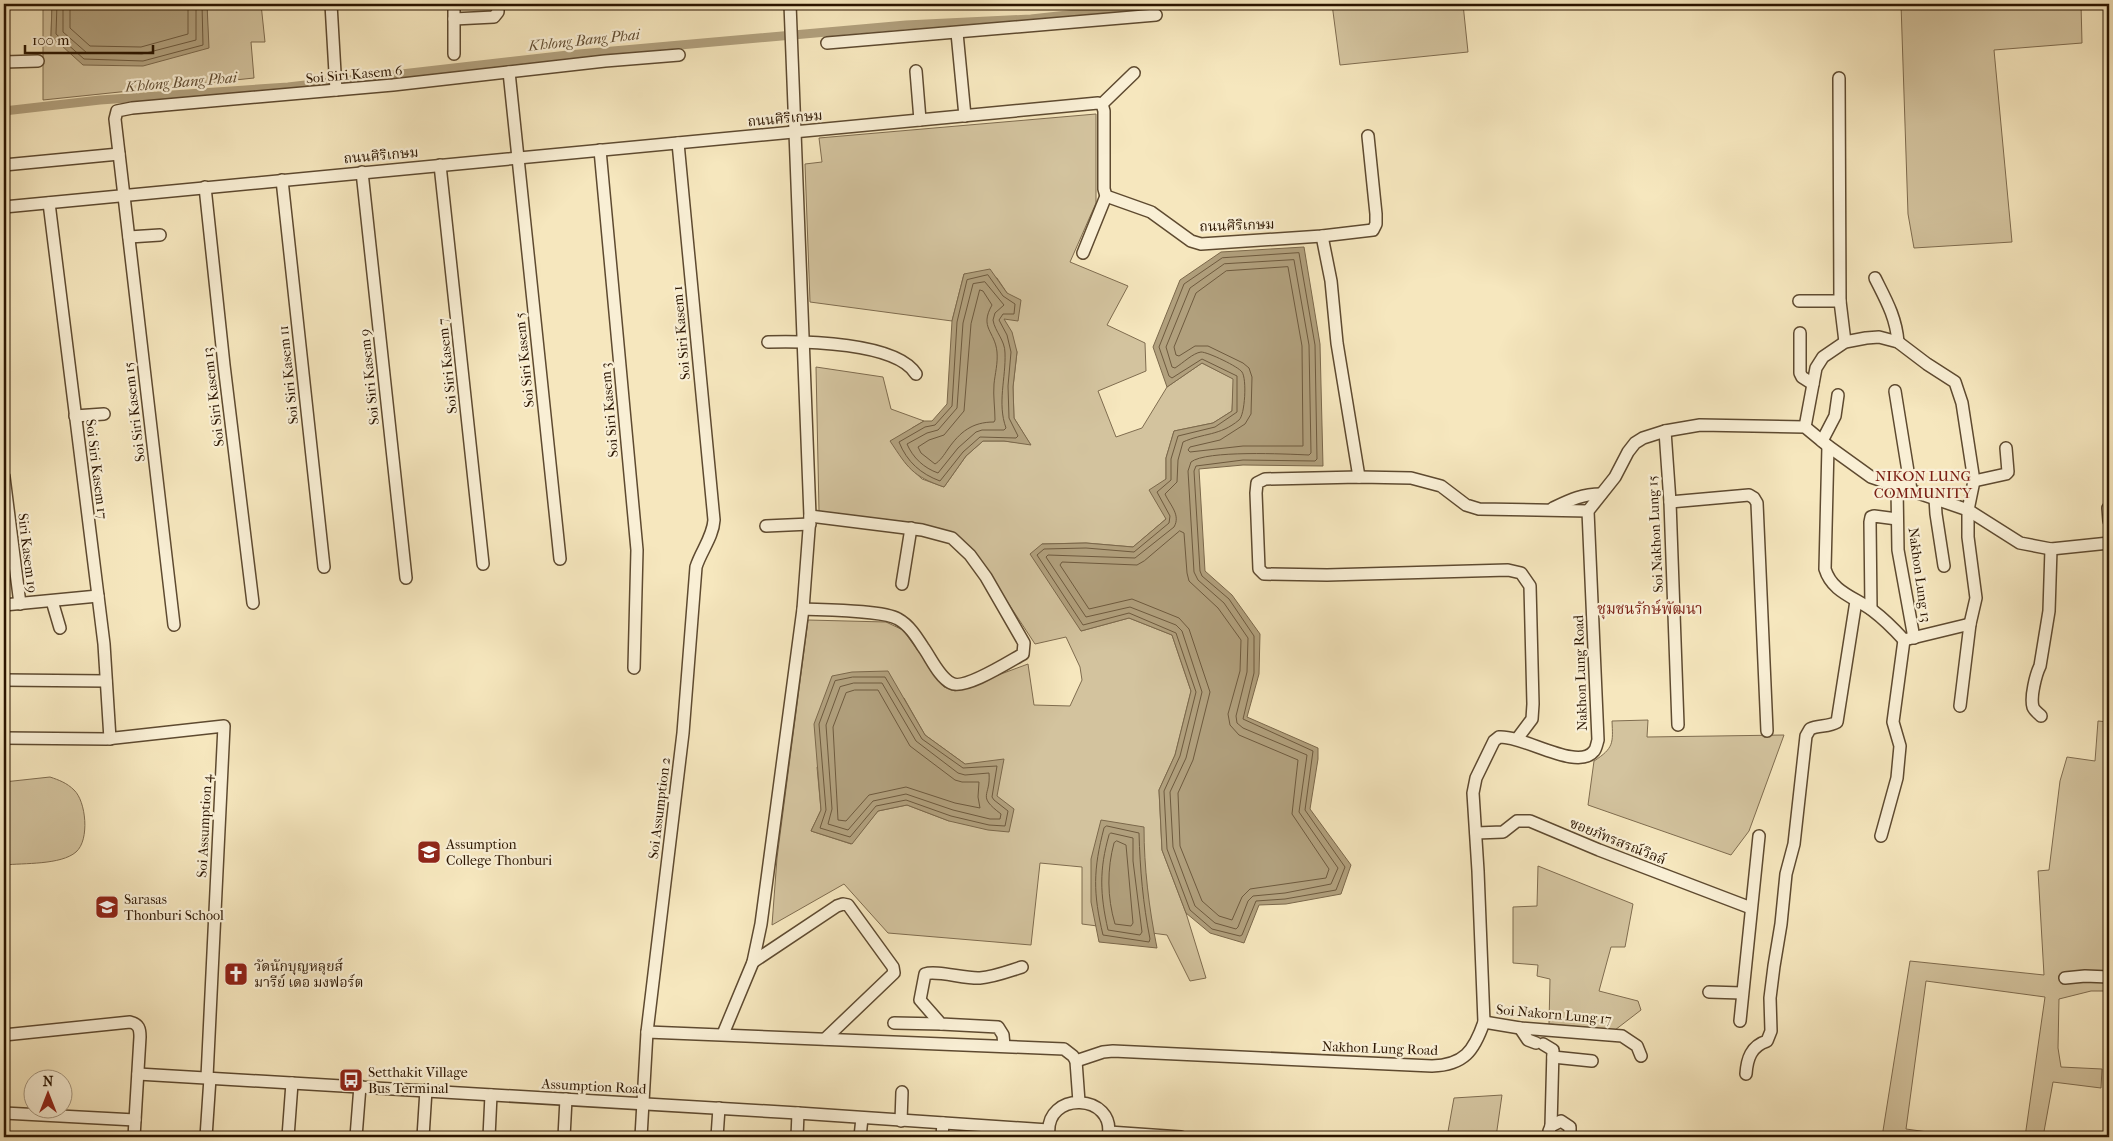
<svg xmlns="http://www.w3.org/2000/svg" width="2113" height="1141" viewBox="0 0 2113 1141" font-family="'IM FELL French Canon','Noto Serif Thai',serif">
  <style>
    .green { fill: #d3c39e; stroke: #7f6c4f; fill-rule: evenodd }
    .water { fill: #b1a07d; stroke: #7b684b }
    .lines { fill: none; stroke-linecap: round; stroke-linejoin: round }
    .shore { stroke: #6e5a3e; stroke-width: 1 }
    .canal { stroke: #b1a07d; stroke-width: 9 }
    .minor-casing { stroke: #5e4a30; stroke-width: 14 }
    .minor { stroke: #f9efd5; stroke-width: 11 }
    .labels { text-anchor: middle; stroke-width: 4.5; stroke-linejoin: round; paint-order: stroke }
    .street-label { font-size: 14px; fill: #2b1500; stroke: #f9efd5 }
    .poi-label { font-size: 14px; fill: #2b1500; stroke: #f9efd5; text-anchor: start }
    .water-label { font-size: 15px; font-style: italic; fill: #614d32; stroke: #f9efd5 }
    .neighbourhood-label { font-size: 15px; fill: #7a1f14; stroke: #f9efd5 }
  </style>
  <rect width="100%" height="100%" fill="#f6e7be"/>
  <filter id="stains"><feTurbulence type="fractalNoise" baseFrequency=".004" numOctaves="4"/><feColorMatrix values="0 0 0 0 .2 0 0 0 0 .09 0 0 0 0 .02 0 0 0 .5 -.17"/></filter>
  <radialGradient id="worn" r=".72"><stop offset=".6" stop-color="#630" stop-opacity="0"/><stop offset="1" stop-color="#630" stop-opacity=".3"/></radialGradient>
  <!-- green -->
  <g class="green">
    <path d="M43,4H52L51,37L208,48L207,4H261L265,42H251L254,78L43,100Z"/>
    <path d="M1332,4H1463L1468,52L1340,65Z"/>
    <path d="M1901,4H2081L2082,43L1994,50L2012,242L1914,248L1908,214Z"/>
    <path d="M1096,114V203L1070,262L1128,286L1107,325L1145,343L1146,371L1098,391L1116,437L1142,428L1167,387L1202,363L1234,379L1232,411L1213,423L1174,431L1166,458V519L1133,547L1086,543L1042,544L1081,631L1129,618L1172,635L1191,691L1175,755L1159,790L1162,850L1186,913L1206,978L1190,981L1167,935L1082,924V867L1040,863L1031,945L888,933L844,884L772,925L777,858L808,620L886,622L903,630L944,687L955,691L1028,664L1034,705L1070,706L1082,680L1080,667L1066,637L1035,644L972,548L952,533L819,511L816,367L883,377L891,409L924,421L912,428L906,464L922,479L944,487L966,456L983,441H1004L1030,444L1014,418L1013,387L1017,352L1003,318L1007,293L997,278L964,274L952,321L810,302L805,164L822,162L819,138ZM904,698L925,735L965,764L997,796L949,821L907,805L878,811L851,844L811,831L821,810L817,767Z"/>
    <path d="M1648,720L1647,737L1784,735L1749,831L1731,855L1588,805L1594,761C1614,748 1613,743 1612,721Z"/>
    <path d="M2098,721L2109,722L2107,991H2091L2059,999L2058,1048L2061,1067L2102,1069L2101,1088L2053,1082L2043,1137H2025L2045,997L1926,981L1906,1129L1964,1137H1932L1910,1134L1909,1137H1882L1910,961L2044,975L2038,871L2049,870L2060,781L2067,757L2095,761Z"/>
    <path d="M50,777C59,780 67,783 74,790C86,801 90,840 76,852C61,865 24,863 4,865V782Z"/>
    <path d="M1538,866L1633,904L1625,947H1611L1599,991L1638,1001L1641,1010L1615,1030L1549,1024L1550,979L1537,976L1538,965L1513,963V907L1537,906Z"/>
    <path d="M1502,1095L1496,1137H1447L1454,1098Z"/>
  </g>
  <!-- water -->
  <g class="water">
    <path d="M52,4H207L209,48L143,66L83,65L51,36Z"/>
    <path d="M1304,247L1320,344L1323,466L1243,465L1199,469L1205,571L1232,595L1260,634L1259,674L1247,717L1318,748V759L1310,809L1351,865L1341,894L1286,904L1259,905L1244,943L1210,933L1186,913L1162,850L1159,790L1175,755L1191,691L1172,635L1129,618L1081,631L1030,554L1042,544L1086,543L1133,547L1166,519L1149,490L1166,479V458L1174,431L1213,423L1232,411L1233,379L1202,363L1167,387L1153,347L1180,280L1221,252Z"/>
    <path d="M990,269L1007,293L1021,300L1018,321L1004,319L1012,332L1017,352L1013,387L1014,418L1031,445L1004,441H983L966,456L944,487C912,476 908,468 890,441L924,421H932L947,404L952,321L964,274Z"/>
    <path d="M888,671L925,735L965,764L1004,759L997,796L1014,809L1009,832L988,830L949,821L907,805L878,811L852,844L811,831L821,810L814,724L832,676L852,672Z"/>
    <path d="M1101,820L1144,827C1144,868 1149,908 1157,948L1099,942L1091,902V859Z"/>
  </g>
  <g class="lines">
    <!-- shore -->
    <g class="shore">
      <path d="M57,4L56,34L84,59L143,61L203,45L202,4"/>
      <path d="M63,4V32L87,53L142,54L196,40V4"/>
      <path d="M70,4V28L90,46L141,47L188,34V4"/>
      <path d="M1299,253L1315,345L1317,459L1315,461L1243,460L1196,466L1194,471L1200,571L1202,576L1229,599L1254,636V673L1243,719L1313,751L1305,810L1345,867L1336,890L1285,899L1256,901L1242,935L1240,936L1212,929L1190,910L1167,849L1164,791L1180,756L1196,692L1176,633L1129,613L1083,625L1037,555L1044,549L1086,548L1134,552L1169,523L1170,516L1157,492L1171,480V459L1178,436L1215,427L1237,412V376L1202,359L1172,378L1169,376L1159,347L1184,284L1222,258Z"/>
      <path d="M1294,260L1309,345L1311,453L1309,455C1286,454 1206,450 1191,462L1188,471L1194,572L1198,580L1224,603L1248,638L1247,672L1236,716L1237,723L1243,728L1307,755L1299,812L1338,868L1331,884L1285,893L1253,896L1248,901L1238,927L1236,929L1215,923L1195,906L1173,847L1170,792L1186,758L1202,692L1182,631L1176,625L1130,607L1086,617L1046,557L1048,555L1135,558L1174,527C1181,515 1170,505 1165,494L1177,482L1178,460L1183,442C1203,433 1220,436 1239,420C1245,415 1247,379 1242,372C1239,367 1208,352 1201,352C1193,353 1183,363 1175,368L1172,367L1166,347L1190,288L1224,264Z"/>
      <path d="M1288,267L1302,346L1303,446H1243L1190,452L1188,450L1190,447L1220,440L1245,424L1251,414L1252,377L1249,368L1243,363L1208,346H1195L1179,356L1176,355L1174,347L1196,293L1226,271Z"/>
      <path d="M988,275L1003,296L1015,304L1014,314H1003L999,320L1007,335L1011,352L1008,386L1009,418L1018,436L1016,438L980,437L963,452L940,481C921,474 907,462 899,442L925,427L935,425L952,406L957,322L967,280Z"/>
      <path d="M985,282L1004,305L995,313L993,320C995,332 1005,340 1005,353C1006,378 997,403 1006,428L1004,430H982L976,432L958,448L938,473C924,468 913,458 907,444L927,433L938,430L957,408L963,323L973,284Z"/>
      <path d="M980,290L983,291L992,305C979,328 995,331 997,352C998,363 995,374 994,384C993,396 995,408 995,420L994,422C972,422 960,432 948,449C944,455 940,461 935,464L921,453L918,447L929,440L944,435L964,411L971,324Z"/>
      <path d="M1180,531L1184,533L1187,573L1189,581L1218,608L1241,640L1240,671L1228,714L1230,725L1239,735L1298,760L1292,814L1329,869L1326,878L1250,889L1242,897L1232,920L1219,916L1202,901L1180,846L1178,793L1193,760L1210,692L1189,629L1179,618L1132,599L1089,609L1060,565L1062,562L1137,565L1144,561Z"/>
      <path d="M853,677H885L922,739L963,768L997,766L992,797L994,800L1008,811L1005,826L989,825L951,816L906,800L876,806L850,837L820,828L826,810L819,724L835,681Z"/>
      <path d="M854,683H882L916,741L958,773L965,775L989,773C991,797 976,795 1001,814L1000,819H990L953,810L906,794L873,801L848,830L828,824L832,809L826,725L840,687Z"/>
      <path d="M855,690H878L910,746L955,780L962,782H979L978,797L980,808L955,803L906,787L869,795L846,821L838,820L833,727L846,693Z"/>
      <path d="M1107,826L1139,833C1140,869 1143,904 1150,939L1149,942L1103,935C1093,893 1093,870 1104,828Z"/>
      <path d="M1111,833L1133,838V861L1142,932L1140,935L1108,930C1100,894 1099,870 1109,835Z"/>
      <path d="M1117,841L1126,845L1133,923L1131,926L1115,924C1107,897 1107,869 1114,843Z"/>
    </g>
    <!-- canal -->
    <path class="canal" d="M4,111L100,100L288,87L568,55L906,25L1031,19L1167,4"/>
    <!-- minor casing -->
    <g class="minor-casing">
      <g id="minor">
        <path d="M331,4L336,90"/>
        <path d="M454,19L494,17L498,12V4"/>
        <path d="M957,33L965,116"/>
        <path d="M827,43L1156,15"/>
        <path d="M454,54V4"/>
        <path d="M4,62L38,61"/>
        <path d="M916,71L920,120"/>
        <path d="M509,72L560,559"/>
        <path d="M1839,78L1840,301L1845,342"/>
        <path d="M1102,104L1134,73"/>
        <path d="M600,150L637,550L634,668"/>
        <path d="M4,165L119,154"/>
        <path d="M440,165L483,564"/>
        <path d="M362,172L406,578"/>
        <path d="M282,180L324,567"/>
        <path d="M205,187L224,365L253,603"/>
        <path d="M49,203L104,644L110,739"/>
        <path d="M4,207L1098,103L1102,104L1104,111V189L1106,196L1151,212L1191,241L1201,244L1322,236L1373,230L1376,224V214L1368,136"/>
        <path d="M1322,236L1331,281L1337,343L1359,477"/>
        <path d="M129,237L160,235"/>
        <path d="M1083,253L1106,196"/>
        <path d="M1875,278C1886,300 1896,317 1898,342"/>
        <path d="M1799,301H1840"/>
        <path d="M1800,333V373L1802,377L1813,384"/>
        <path d="M768,342C803,341 896,342 916,374"/>
        <path d="M1895,391L1911,490"/>
        <path d="M75,416L104,414"/>
        <path d="M1805,427L1816,368L1823,357L1845,342L1866,338L1879,337L1898,342L1927,364L1955,382L1962,403L1974,481L1968,510V537L1976,598L1970,624L1960,706"/>
        <path d="M1665,431L1670,502L1678,725"/>
        <path d="M1822,441L1835,416L1838,395"/>
        <path d="M1828,446L1825,569C1832,592 1854,597 1872,610C1884,619 1894,629 1904,640L1970,624"/>
        <path d="M4,477L20,604"/>
        <path d="M1974,481L2006,474L2008,472L2006,448"/>
        <path d="M1897,487L1898,550L1914,638"/>
        <path d="M1935,498L1936,514L1944,566"/>
        <path d="M1670,502L1749,495L1754,498L1757,503L1767,731"/>
        <path d="M1553,508C1570,500 1582,494 1601,494"/>
        <path d="M2108,508L2109,521"/>
        <path d="M766,526L810,524"/>
        <path d="M902,584L911,528"/>
        <path d="M52,601L60,628"/>
        <path d="M4,605L98,596"/>
        <path d="M803,609C822,610 883,610 898,619C909,625 916,636 923,647C931,658 939,677 951,683C964,691 1010,661 1023,654L1024,643L986,577L970,555L952,538L922,530L810,516"/>
        <path d="M1871,609L1870,522L1871,517L1874,516L1897,519"/>
        <path d="M174,625L115,119L117,111L132,108L393,85L605,61L679,55"/>
        <path d="M4,680L106,681"/>
        <path d="M2041,716C2039,714 2034,710 2033,707C2030,697 2036,674 2040,666L2049,611L2051,549"/>
        <path d="M4,738L106,739L224,726L207,1077"/>
        <path d="M1517,739L1532,719L1533,704L1530,586L1521,573L1508,570L1327,575L1264,574L1259,569L1256,493L1257,483L1265,479L1359,477L1411,478L1441,486L1466,505L1479,509L1588,511"/>
        <path d="M1476,833L1503,832L1517,821H1530L1599,850L1751,908"/>
        <path d="M1881,836L1897,778L1900,746L1893,722L1904,640"/>
        <path d="M753,962L837,906L843,904L848,905L893,967L894,973L825,1039"/>
        <path d="M2065,978L2085,976L2109,977"/>
        <path d="M1709,992L1742,993"/>
        <path d="M1740,1021L1759,836"/>
        <path d="M1484,1022L1520,1028L1622,1036L1637,1046L1641,1056"/>
        <path d="M894,1023L941,1024"/>
        <path d="M1520,1028L1528,1040L1536,1043"/>
        <path d="M647,1032L1064,1049L1073,1056L1076,1061L1079,1102"/>
        <path d="M723,1034L753,962L761,924L803,609L810,516L790,4"/>
        <path d="M4,1035L130,1022C139,1024 140,1029 140,1037L134,1137"/>
        <path d="M1543,1044L1553,1050L1551,1126"/>
        <path d="M1004,1046L1003,1035L998,1027L941,1024L920,1000L925,974C936,970 965,979 980,978C994,977 1009,971 1022,967"/>
        <path d="M1553,1057L1592,1061"/>
        <path d="M1076,1061L1103,1052L1113,1051L1432,1066C1464,1065 1474,1051 1484,1022L1478,871L1473,793L1476,778L1494,741L1499,737C1523,735 1578,772 1594,751C1596,749 1597,743 1598,740L1588,511L1615,477L1628,452L1635,443L1643,438L1665,431L1700,425L1805,427L1828,446L1871,477L1968,510L2020,543L2051,549L2109,543"/>
        <path d="M138,1074L798,1113L1048,1130"/>
        <path d="M1746,1074C1747,1059 1751,1046 1767,1041L1771,1031L1770,998L1774,966L1781,924L1786,874L1794,844L1806,736L1810,729C1818,725 1829,727 1837,722L1856,601"/>
        <path d="M4,1113L135,1120"/>
        <path d="M901,1121L902,1092"/>
        <path d="M1109,1132L1181,1137"/>
        <path d="M1049,1135C1044,1090 1117,1093 1108,1137"/>
        <path d="M206,1137L210,1078"/>
        <path d="M288,1137L292,1083"/>
        <path d="M356,1137L360,1086"/>
        <path d="M423,1137L426,1090"/>
        <path d="M489,1137L491,1095"/>
        <path d="M564,1137L566,1099"/>
        <path d="M641,1137L647,1032L683,733L696,567C701,551 713,537 714,520L678,143"/>
        <path d="M717,1137L719,1108"/>
        <path d="M797,1137L798,1113"/>
        <path d="M860,1137L862,1118"/>
        <path d="M942,1137L943,1123"/>
        <path d="M1550,1137L1549,1131L1551,1126L1561,1121L1570,1127V1137"/>
      </g>
    </g>
    <!-- minor -->
    <use href="#minor" class="minor"/>
  </g>
  <!-- icons -->
  <defs>
    <g id="school-square" transform="scale(1.25)"><rect x="-9" y="-9" width="18" height="18" rx="4" fill="#8f2418" stroke="#f9efd5"/><path d="M0-5L7-2L0 1L-7-2ZM-4 1L0 2.5L4 1V4Q0 6-4 4Z" fill="#fff"/></g>
    <g id="church-square" transform="scale(1.25)"><rect x="-9" y="-9" width="18" height="18" rx="4" fill="#8f2418" stroke="#f9efd5"/><path d="M-1.2-6h2.4v3.5h3.3v2.4h-3.3V6h-2.4V-.1h-3.3v-2.4h3.3Z" fill="#fff"/></g>
    <g id="bus-square" transform="scale(1.25)"><rect x="-9" y="-9" width="18" height="18" rx="4" fill="#8f2418" stroke="#f9efd5"/><path d="M-5-6H5V4H4V6H2V4H-2V6H-4V4H-5ZM-3.5-4V0h7V-4ZM-3.5 1.2v1.5H-2V1.2ZM2 1.2v1.5H3.5V1.2Z" fill="#fff"/></g>
  </defs>
  <g fill-rule="evenodd">
    <use href="#school-square" x="429" y="852"/>
    <use href="#school-square" x="107" y="907"/>
    <use href="#church-square" x="236" y="974"/>
    <use href="#bus-square" x="351" y="1080"/>
  </g>
  <g class="labels">
    <!-- street labels -->
    <g class="street-label">
      <text transform="translate(354 74) rotate(-5)" y="5">Soi Siri Kasem 6</text>
      <text transform="translate(785 118) rotate(-5)" y="5">ถนนศิริเกษม</text>
      <text transform="translate(381 155) rotate(-5)" y="5">ถนนศิริเกษม</text>
      <text transform="translate(1237 225) rotate(-2)" y="5">ถนนศิริเกษม</text>
      <text transform="translate(681 333) rotate(-95)" y="5">Soi Siri Kasem 1</text>
      <text transform="translate(524 360) rotate(-96)" y="5">Soi Siri Kasem 5</text>
      <text transform="translate(447 366) rotate(-96)" y="5">Soi Siri Kasem 7</text>
      <text transform="translate(288 375) rotate(-96)" y="5">Soi Siri Kasem 11</text>
      <text transform="translate(369 377) rotate(-96)" y="5">Soi Siri Kasem 9</text>
      <text transform="translate(213 397) rotate(-97)" y="5">Soi Siri Kasem 13</text>
      <text transform="translate(609 410) rotate(-95)" y="5">Soi Siri Kasem 3</text>
      <text transform="translate(134 412) rotate(-97)" y="5">Soi Siri Kasem 15</text>
      <text transform="translate(97 469) rotate(83)" y="5">Soi Siri Kasem 17</text>
      <text transform="translate(1655 534) rotate(-93)" y="5">Soi Nakhon Lung 15</text>
      <text transform="translate(28 553) rotate(83)" y="5">Siri Kasem 19</text>
      <text transform="translate(1920 575) rotate(82)" y="5">Nakhon Lung 13</text>
      <text transform="translate(1580 673) rotate(-92)" y="5">Nakhon Lung Road</text>
      <text transform="translate(659 808) rotate(-83)" y="5">Soi Assumption 2</text>
      <text transform="translate(204 826) rotate(-87)" y="5">Soi Assumption 4</text>
      <text transform="translate(1618 841) rotate(22)" y="5">ซอยภัทรสรณ์วิลล์</text>
      <text transform="translate(1554 1014) rotate(5)" y="5">Soi Nakorn Lung 17</text>
      <text transform="translate(1380 1048) rotate(2)" y="5">Nakhon Lung Road</text>
      <text transform="translate(594 1086) rotate(3)" y="5">Assumption Road</text>
    </g>
    <!-- poi labels -->
    <g class="poi-label">
      <text x="446" y="849">Assumption<tspan x="446" dy="16">College Thonburi</tspan></text>
      <text x="124" y="904">Sarasas<tspan x="124" dy="16">Thonburi School</tspan></text>
      <text x="254" y="971">วัดนักบุญหลุยส์<tspan x="254" dy="16">มารีย์ เดอ มงฟอร์ต</tspan></text>
      <text x="368" y="1077">Setthakit Village<tspan x="368" dy="16">Bus Terminal</tspan></text>
    </g>
    <!-- water labels -->
    <g class="water-label">
      <text transform="translate(584 40) rotate(-6)" y="5">Khlong Bang Phai</text>
      <text transform="translate(181 82) rotate(-5)" y="5">Khlong Bang Phai</text>
    </g>
    <!-- neighbourhood labels -->
    <g class="neighbourhood-label">
      <text x="1923" y="481">NIKON LUNG<tspan x="1923" dy="17">COMMUNITY</tspan></text>
      <text x="1650" y="614">ชุมชนรักษ์พัฒนา</text>
    </g>
  </g>
  <!-- margin -->
  <rect width="2113" height="1141" fill="none" stroke="#f6e7be" stroke-width="20"/>
  <rect x="5" y="5" width="2103" height="1131" fill="none" stroke="#2b1500" stroke-width="2.5"/>
  <rect x="10" y="10" width="2093" height="1121" fill="none" stroke="#2b1500"/>
  <!-- north arrow -->
  <g transform="translate(48 1094)"><circle r="24" fill="#f9efd5" stroke="#a79880"/>
  <path d="M0-4L9 19L0 12L-9 19Z" fill="#8f2418"/>
  <text y="-8" font-size="14" font-weight="bold" text-anchor="middle" fill="#2b1500">N</text>
  </g>
  <!-- scale -->
  <path d="M25 45v8h128v-8" fill="none" stroke="#2b1500" stroke-width="2.5"/>
  <text x="32" y="45" font-size="15" fill="#2b1500" stroke="#f9efd5" stroke-width="4" paint-order="stroke">100 m</text>
  <rect width="100%" height="100%" filter="url(#stains)"/>
  <rect width="100%" height="100%" fill="url(#worn)"/>
</svg>
